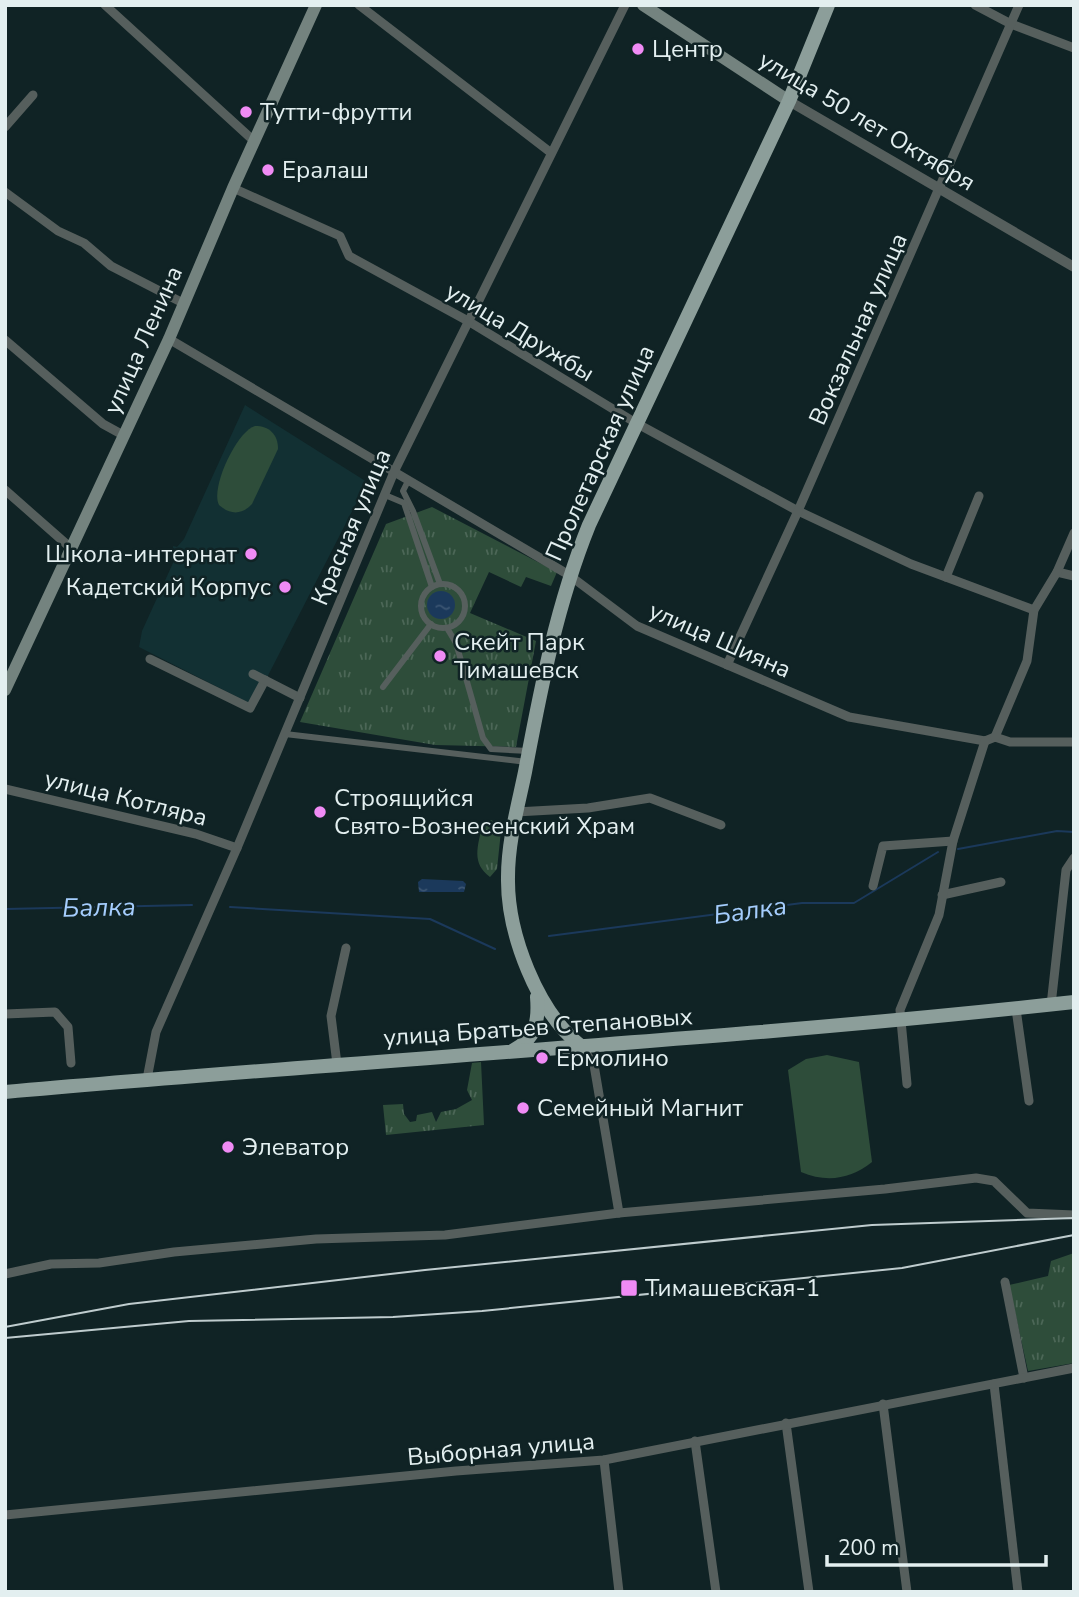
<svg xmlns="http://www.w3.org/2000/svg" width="1079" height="1597" viewBox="0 0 1079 1597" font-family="'Nunito Sans',sans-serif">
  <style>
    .built { fill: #123033 }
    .grass { fill: url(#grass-tufts) }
    .garden { fill: #2e4d3a }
    .water { fill: url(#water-ripples) }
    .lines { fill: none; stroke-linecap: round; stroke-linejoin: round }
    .stream { stroke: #1b395b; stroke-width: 2 }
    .pedestrian { stroke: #565f5d; stroke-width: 6 }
    .minor { stroke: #565f5d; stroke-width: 9 }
    .tertiary { stroke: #565f5d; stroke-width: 10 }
    .secondary { stroke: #74837f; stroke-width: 12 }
    .primary { stroke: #8c9e9a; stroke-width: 14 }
    .rail { stroke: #bfccce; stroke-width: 2 }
    .poi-dot { fill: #f08bf5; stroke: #102325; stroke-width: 2.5 }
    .labels { text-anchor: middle; stroke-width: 5; stroke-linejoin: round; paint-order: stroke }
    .poi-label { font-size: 24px; fill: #e3eff0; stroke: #102325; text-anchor: start }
    .street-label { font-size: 24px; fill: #e3eff0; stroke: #102325 }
    .water-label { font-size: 26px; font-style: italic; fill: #a5cdfd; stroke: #102325 }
  </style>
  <defs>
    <pattern id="grass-tufts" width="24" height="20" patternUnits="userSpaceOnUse" patternTransform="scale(1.75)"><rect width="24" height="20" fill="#2e4d3a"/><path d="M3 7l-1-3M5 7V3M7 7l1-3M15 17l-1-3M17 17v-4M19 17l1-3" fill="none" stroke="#4c6757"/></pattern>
    <pattern id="water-ripples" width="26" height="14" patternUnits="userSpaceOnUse" patternTransform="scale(1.75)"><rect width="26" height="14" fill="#1b395b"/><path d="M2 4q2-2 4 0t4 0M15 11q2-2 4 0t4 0" fill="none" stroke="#3c5673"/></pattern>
  </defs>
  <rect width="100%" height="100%" fill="#102325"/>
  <!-- built -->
  <path class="built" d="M245,405L367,482L253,705L139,647L142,631L173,563V546L177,547L184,539Z"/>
  <!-- grass -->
  <g class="grass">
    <path d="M432,507L557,572L551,586L526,577L521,587L489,572L470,613L536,641L516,747L435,745L300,722L386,524Z"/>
    <path d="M491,820L500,825L501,831L497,869L490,877C471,863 478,846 482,826Z"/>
    <path d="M481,1062L484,1125L386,1135L383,1105L403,1104L404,1114L410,1122L416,1121L417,1115L432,1112L436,1122L441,1112L456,1109L472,1100L467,1090L472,1063Z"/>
    <path d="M1074,1253V1363L1028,1371L1009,1285L1048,1276L1051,1261Z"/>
  </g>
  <!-- garden -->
  <g class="garden">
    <path d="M255,426C269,426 278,434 278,449L252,504C242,515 230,515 219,505C210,488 237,431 255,426Z"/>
    <path d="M827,1055L859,1062L872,1162C851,1179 827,1183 801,1172L788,1070L806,1059Z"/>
  </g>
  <!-- water -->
  <g class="water">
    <circle cx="441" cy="605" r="14"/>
    <path d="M422,879L463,881L466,884L464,892H419L418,882Z"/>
  </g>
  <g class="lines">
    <!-- stream -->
    <g class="stream">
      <path d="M958,849L1057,831L1074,832"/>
      <path d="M230,907L430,919L495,949"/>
      <path d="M5,909L192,905"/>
      <path d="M549,936L802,903H854L938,852"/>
    </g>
    <!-- pedestrian -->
    <g class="pedestrian">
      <path d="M408,481L403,491L413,511L440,584"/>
      <path d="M385,495L404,503L432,587"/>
      <circle cx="443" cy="606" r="22"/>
      <path d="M447,628L456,643L483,738L491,749L529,751"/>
      <path d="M383,687L431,624"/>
      <path d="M285,734L527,762"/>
    </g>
    <!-- minor -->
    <g class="minor">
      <path d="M105,5L255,142"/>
      <path d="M359,5L550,152"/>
      <path d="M975,5L1011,24L1074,48"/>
      <path d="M5,127L33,95"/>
      <path d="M233,188L340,236L349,256L468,321L636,423L798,511L911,564L1034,610"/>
      <path d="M5,192L58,231L84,243L111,266L183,303"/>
      <path d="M169,339L569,575L637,626L849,717L985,741L995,737L1010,742H1074"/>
      <path d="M5,340L103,424L123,435"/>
      <path d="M5,490L72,549"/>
      <path d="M1057,572L1074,576"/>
      <path d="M946,577L979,496"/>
      <path d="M150,659L250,708L265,680"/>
      <path d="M727,665L798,511L1019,5"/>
      <path d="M253,674L300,698"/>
      <path d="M995,737L1027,661L1034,610L1057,572L1074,533"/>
      <path d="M5,789L196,834L237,848"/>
      <path d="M516,812L588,808L650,798L721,825"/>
      <path d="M873,886L883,846L953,841"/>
      <path d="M942,895L1001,882"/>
      <path d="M1051,1005L1066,870L1074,858"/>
      <path d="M1016,1009L1029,1101"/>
      <path d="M5,1014L55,1012L68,1027L71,1063"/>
      <path d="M582,1047L594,1065L619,1213"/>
      <path d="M337,1064L331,1016L346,948"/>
      <path d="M147,1079L156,1032L237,848L394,472L625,5"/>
      <path d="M907,1084L900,1010L939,915L953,841L985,741"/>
      <path d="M5,1274L51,1264L99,1263L174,1252L316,1239L445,1235L619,1213L885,1189L976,1178L994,1181L1027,1213L1074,1215"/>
      <path d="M1005,1282L1024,1378"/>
      <path d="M994,1384L1018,1592"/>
      <path d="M883,1404L907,1592"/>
      <path d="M786,1423L809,1592"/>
      <path d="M695,1441L716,1592"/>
      <path d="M604,1460L619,1592"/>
      <path d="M5,1515L456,1471L604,1460L1074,1368"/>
    </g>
    <!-- tertiary -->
    <path class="tertiary" d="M789,101L1074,267"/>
    <!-- secondary -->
    <g class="secondary">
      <path d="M643,5L789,101"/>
      <path d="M5,690L169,339L233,188L316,5"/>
    </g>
    <!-- primary -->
    <g class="primary">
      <path d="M582,1047C537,1012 507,933 508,877C508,841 518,806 525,772C541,687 557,604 589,525L789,101L828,5"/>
      <path d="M514,1050C536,1038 539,1021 537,997"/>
      <path d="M5,1092C361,1060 718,1041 1074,1002"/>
    </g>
    <!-- rail -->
    <g class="rail">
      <path d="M5,1327L129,1304L425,1270L872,1225L1074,1218"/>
      <path d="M5,1338L189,1321L393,1317L482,1311L902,1268L1074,1235"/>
    </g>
  </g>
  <!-- markers -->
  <g class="poi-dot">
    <circle cx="638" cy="49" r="7"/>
    <circle cx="246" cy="112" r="7"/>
    <circle cx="268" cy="170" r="7"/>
    <circle cx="251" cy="554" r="7"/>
    <circle cx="285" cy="587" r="7"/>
    <circle cx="440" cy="656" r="7"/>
    <circle cx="320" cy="812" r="7"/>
    <circle cx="542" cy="1058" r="7"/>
    <circle cx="523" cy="1108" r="7"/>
    <circle cx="228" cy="1147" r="7"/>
    <rect x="620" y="1279" width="18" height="18" rx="3.5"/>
  </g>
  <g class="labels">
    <!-- poi labels -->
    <g class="poi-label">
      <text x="652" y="57">Центр</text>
      <text x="260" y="120">Тутти-фрутти</text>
      <text x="282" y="178">Ералаш</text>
      <text x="237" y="562" text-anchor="end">Школа-интернат</text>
      <text x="271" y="595" text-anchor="end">Кадетский Корпус</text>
      <text x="454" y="650">Скейт Парк<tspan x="454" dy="28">Тимашевск</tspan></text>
      <text x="334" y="806">Строящийся<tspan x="334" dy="28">Свято-Вознесенский Храм</tspan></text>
      <text x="556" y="1066">Ермолино</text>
      <text x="537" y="1116">Семейный Магнит</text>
      <text x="242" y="1155">Элеватор</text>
      <text x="645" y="1296">Тимашевская-1</text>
    </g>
    <!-- street labels -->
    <g class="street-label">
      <text transform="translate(867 121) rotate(31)" y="8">улица 50 лет Октября</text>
      <text transform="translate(858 329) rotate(-66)" y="8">Вокзальная улица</text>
      <text transform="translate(520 332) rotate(31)" y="8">улица Дружбы</text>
      <text transform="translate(143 340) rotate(-66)" y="8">улица Ленина</text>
      <text transform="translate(600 453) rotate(-66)" y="8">Пролетарская улица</text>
      <text transform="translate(351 527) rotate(-67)" y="8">Красная улица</text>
      <text transform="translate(720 640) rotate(24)" y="8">улица Шияна</text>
      <text transform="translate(126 798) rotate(14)" y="8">улица Котляра</text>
      <text transform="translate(538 1027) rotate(-4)" y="8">улица Братьев Степановых</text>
      <text transform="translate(501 1449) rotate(-5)" y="8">Выборная улица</text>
    </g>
    <!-- water labels -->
    <g class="water-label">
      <text transform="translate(99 907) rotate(-1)" y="9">Балка</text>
      <text transform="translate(750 910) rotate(-8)" y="9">Балка</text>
    </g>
  </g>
  <!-- border -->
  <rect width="1079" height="1597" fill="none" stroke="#e3eff0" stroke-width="14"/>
  <!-- scale -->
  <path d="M827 1555v10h219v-10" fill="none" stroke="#e3eff0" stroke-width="3.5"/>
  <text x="838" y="1555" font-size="21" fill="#e3eff0" stroke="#102325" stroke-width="5" paint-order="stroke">200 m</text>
</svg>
